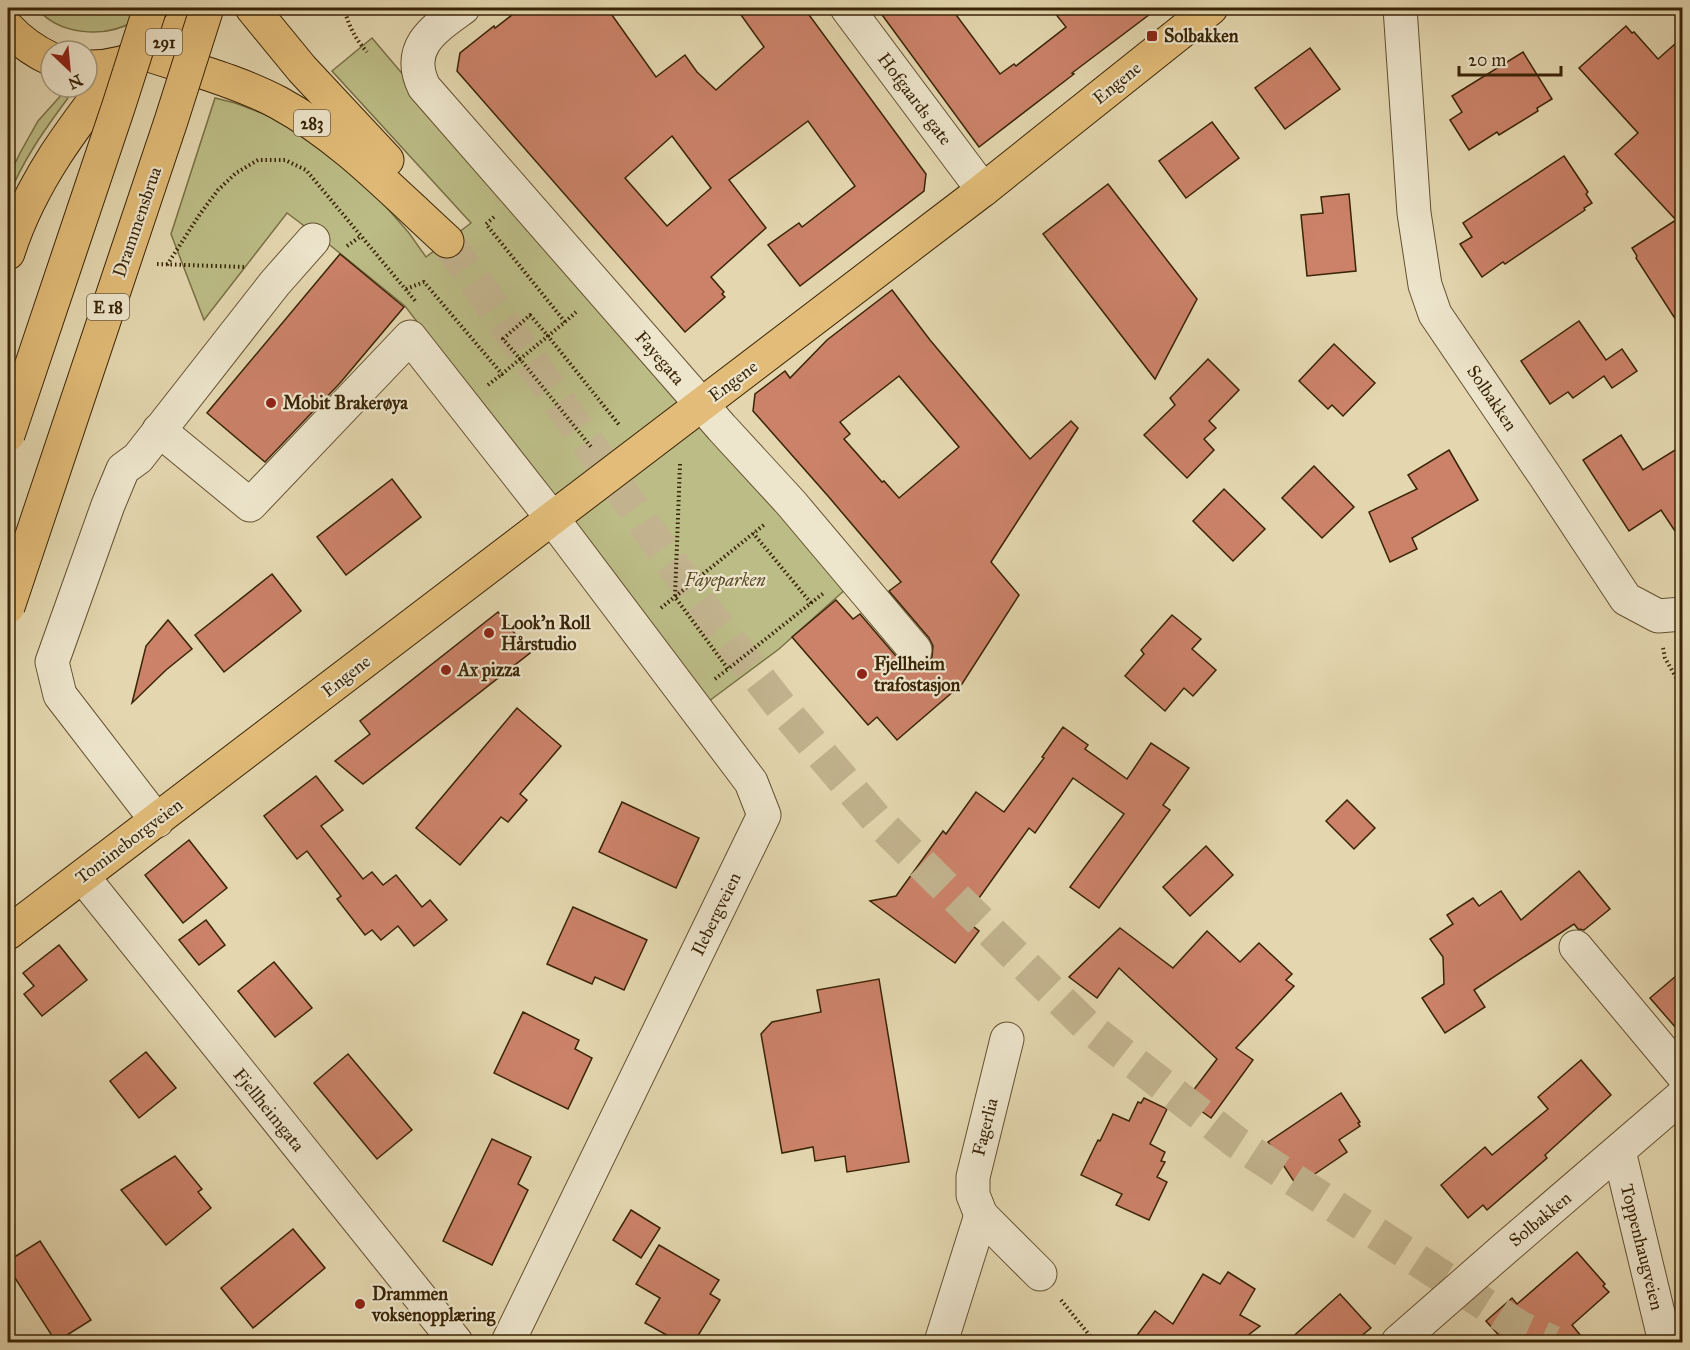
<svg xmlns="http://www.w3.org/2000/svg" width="1690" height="1350" viewBox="0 0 1690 1350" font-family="'IM FELL Great Primer',serif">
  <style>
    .green { fill: #bcbc86; stroke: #7a7046; stroke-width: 1.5 }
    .building { fill: #cb8269; stroke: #392406; stroke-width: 1.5; fill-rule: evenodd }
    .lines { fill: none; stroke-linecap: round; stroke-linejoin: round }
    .major-tunnel { stroke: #c2b38e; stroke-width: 33; stroke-dasharray: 33 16; stroke-linecap: butt }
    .minor-casing { stroke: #645130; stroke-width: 35 }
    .major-casing { stroke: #392406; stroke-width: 35 }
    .highway-casing { stroke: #392406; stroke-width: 35 }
    .path { stroke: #392406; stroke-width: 4; stroke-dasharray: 1.5 3; stroke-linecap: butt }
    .minor { stroke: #ede5cc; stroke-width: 33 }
    .major { stroke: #e2bc78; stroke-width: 33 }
    .highway { stroke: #e2bc78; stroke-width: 33 }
    .highway-bridge-casing { stroke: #392406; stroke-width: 35; stroke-linecap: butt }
    .highway-bridge { stroke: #e2bc78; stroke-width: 33 }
    .poi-dot { fill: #8f2418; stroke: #ede5cc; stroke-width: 2 }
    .labels { text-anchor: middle; stroke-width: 4.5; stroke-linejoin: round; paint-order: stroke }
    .shield { fill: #ede5cc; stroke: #6f5e41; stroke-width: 1.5 }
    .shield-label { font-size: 16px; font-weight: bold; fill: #392406 }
    .poi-label { font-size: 18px; font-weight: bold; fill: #392406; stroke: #ede5cc; text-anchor: start }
    .street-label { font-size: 18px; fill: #392406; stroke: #ede5cc }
    .park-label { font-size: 18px; font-style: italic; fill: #5a4a26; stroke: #ede5cc }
  </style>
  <rect width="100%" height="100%" fill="#e4d7b0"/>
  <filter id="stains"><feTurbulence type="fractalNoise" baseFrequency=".00333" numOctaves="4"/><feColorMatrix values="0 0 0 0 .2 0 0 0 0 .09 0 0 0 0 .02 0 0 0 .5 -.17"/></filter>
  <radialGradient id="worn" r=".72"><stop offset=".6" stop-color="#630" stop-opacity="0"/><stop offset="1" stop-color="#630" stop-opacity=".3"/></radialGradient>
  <!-- green -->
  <g class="green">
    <path d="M37,8H148C143,12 139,17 134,21C105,39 58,35 37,8Z"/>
    <path d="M372,38L670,389L847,588L779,649L709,701L405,306L331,246L287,213L204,320L171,234L215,98L235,103L280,120L319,146L374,193L409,233L426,257L471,223L332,71Z"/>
    <path d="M63,93L68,98C45,129 22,161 8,198V178L20,153L38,121Z"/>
  </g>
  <!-- building -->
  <g class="building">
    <path d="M521,8H607L656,77L685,55L697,72L716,90L764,47L736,8H804L926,174L924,191L800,286L768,245L799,223L802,227L855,186L808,121L729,180L766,228L711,277L724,292L722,294L725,297L685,332L457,71L460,53L494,26L495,28ZM672,136L711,188L667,226L625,178Z"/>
    <path d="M877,8H951L1000,74L1014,64L1016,66L1066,27L1051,8H1158L1072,73L1074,74L979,147Z"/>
    <path d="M1626,26L1632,33L1634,32L1658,59L1683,37V331L1636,258L1637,256L1632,248L1676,220L1615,154L1638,133L1579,68Z"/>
    <path d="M1310,48L1340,89L1285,129L1255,88Z"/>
    <path d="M1523,52L1552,99L1537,108L1538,111L1499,135L1497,132L1469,150L1450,120L1462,112L1452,96Z"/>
    <path d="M1212,122L1239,158L1186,198L1159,161Z"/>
    <path d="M1564,156L1588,192L1586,194L1592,203L1584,208L1585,210L1505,264L1503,262L1482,277L1460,244L1472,237L1463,223Z"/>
    <path d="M1108,184L1197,299L1155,379L1043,234Z"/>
    <path d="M1349,194L1356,271L1307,276L1301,215L1323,213L1321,197Z"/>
    <path d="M340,254L404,307L340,383L265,462L207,413Z"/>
    <path d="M892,290L930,340L1030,459L1071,421L1078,428L991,562L1019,595L962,684L897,740L877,717L868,725L792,637L836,600L853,619L860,614L901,662L908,667L918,668L927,665L932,657L933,646L929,638L889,591L901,582L828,496L753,411L755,394L785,371L790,378L827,340ZM899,376L959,447L899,498L884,481L882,482L844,439L850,434L840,422Z"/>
    <path d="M1579,321L1606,360L1622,349L1637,371L1612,388L1604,376L1573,398L1568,392L1550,404L1521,361Z"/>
    <path d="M1334,344L1375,383L1343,416L1332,405L1328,409L1299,381Z"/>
    <path d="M1208,359L1239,390L1209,421L1216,428L1204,439L1214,450L1187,478L1144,435L1175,405L1170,398Z"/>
    <path d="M1621,435L1643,470L1683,445V543L1661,510L1629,531L1583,460Z"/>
    <path d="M1449,450L1478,500L1412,538L1417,549L1390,562L1369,512L1417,489L1408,475Z"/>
    <path d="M1314,466L1354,507L1322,538L1282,498Z"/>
    <path d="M392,479L421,517L346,575L317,537Z"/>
    <path d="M1224,489L1265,529L1233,561L1193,521Z"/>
    <path d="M272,574L301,611L224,672L195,635Z"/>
    <path d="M498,612L530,653L363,784L335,761L370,734L360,721Z"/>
    <path d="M1172,615L1201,639L1192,649L1216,670L1193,696L1184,688L1165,711L1125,676L1144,654L1141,650Z"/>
    <path d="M168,620L192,649L166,670L132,703L146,646Z"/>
    <path d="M517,708L561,746L520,794L527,800L508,822L501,817L460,865L416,828Z"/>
    <path d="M1063,727L1088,745L1085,749L1127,779L1151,743L1189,768L1163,805L1170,810L1099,908L1070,887L1124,814L1073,778L1035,833L1029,828L964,919L979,931L955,963L870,901L896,896L943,831L946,834L976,792L1004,812L1044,758L1042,757Z"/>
    <path d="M316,776L343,810L321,826L363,879L372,872L383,885L396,875L422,907L430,900L447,920L414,946L398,926L381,940L372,930L365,935L337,899L341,896L307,851L297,859L264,816Z"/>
    <path d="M1347,800L1375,828L1354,849L1326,821Z"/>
    <path d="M622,802L699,838L676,888L599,852Z"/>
    <path d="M189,840L227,888L183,923L145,875Z"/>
    <path d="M1206,846L1233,875L1190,916L1163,887Z"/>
    <path d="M1579,871L1610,909L1584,930L1578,929L1574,924L1474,990L1485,1007L1445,1033L1422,998L1444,984L1443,957L1430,939L1453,924L1447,915L1473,898L1479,906L1501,891L1521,920Z"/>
    <path d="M573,907L647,940L624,990L595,977L592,984L547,964Z"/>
    <path d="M206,920L225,945L199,965L179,940Z"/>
    <path d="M1120,928L1173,968L1207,931L1240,962L1259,943L1292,974L1286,980L1294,986L1236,1048L1253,1060L1211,1118L1186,1100L1217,1059L1119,968L1097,998L1069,977Z"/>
    <path d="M59,945L87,980L42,1016L24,994L34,986L23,973Z"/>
    <path d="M274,962L312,1008L275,1037L238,991Z"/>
    <path d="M1683,970V1036L1650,998Z"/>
    <path d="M879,979L909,1162L847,1172L845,1156L815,1161L813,1147L782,1153L761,1034L772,1022L821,1012L817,990Z"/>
    <path d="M523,1012L579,1040L575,1049L592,1058L568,1109L494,1073Z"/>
    <path d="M146,1052L176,1088L139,1118L110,1081Z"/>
    <path d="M348,1054L412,1130L377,1159L314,1083Z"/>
    <path d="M1581,1060L1611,1095L1545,1155L1547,1158L1487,1210L1483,1205L1468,1218L1441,1185L1485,1147L1492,1155L1548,1109L1538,1097Z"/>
    <path d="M1341,1093L1360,1122L1358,1123L1360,1126L1339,1140L1347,1152L1297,1186L1268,1142Z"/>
    <path d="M1144,1098L1167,1109L1150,1144L1165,1152L1161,1161L1165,1162L1157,1177L1167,1182L1149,1220L1116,1205L1122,1194L1081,1175L1098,1140L1100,1141L1113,1114L1129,1121L1138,1102L1141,1103Z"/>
    <path d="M492,1139L531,1157L518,1184L528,1190L492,1265L443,1241Z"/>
    <path d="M175,1156L202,1189L198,1192L211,1208L166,1245L121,1190Z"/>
    <path d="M631,1210L660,1228L641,1258L613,1240Z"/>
    <path d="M293,1229L325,1268L253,1328L221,1288Z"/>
    <path d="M40,1241L91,1320L56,1342L8,1267V1261Z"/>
    <path d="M659,1245L719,1280L710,1294L720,1300L694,1342H679L645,1323L660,1298L636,1284Z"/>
    <path d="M1577,1252L1605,1284L1603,1286L1609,1292L1572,1325L1586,1342H1505L1486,1321L1512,1298L1517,1304Z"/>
    <path d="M1228,1272L1255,1289L1240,1315L1260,1326L1239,1342H1132L1155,1311L1173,1324L1203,1274L1220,1284Z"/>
    <path d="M1340,1294L1371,1328L1354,1342H1287Z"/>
  </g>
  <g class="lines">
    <!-- major-tunnel -->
    <path class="major-tunnel" d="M447,241L661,548L714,621L783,709L878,821L1086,1025L1236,1142L1520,1327L1553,1342"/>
    <!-- minor casing -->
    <g class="minor-casing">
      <g id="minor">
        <path d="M463,8C434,29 405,47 424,87L722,428L791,503L915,650"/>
        <path d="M847,8L983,190"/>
        <path d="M1400,8L1414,213L1425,285L1435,314L1545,476L1626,599L1658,616L1682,614"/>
        <path d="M159,430L250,505L410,337L552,518L751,782L764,815L508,1342"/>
        <path d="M157,821L60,695L52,662L108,505L123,469L138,458L275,283L313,240"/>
        <path d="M83,877L456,1342"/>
        <path d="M1576,947L1682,1074"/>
        <path d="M1619,1151L1665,1342"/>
        <path d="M981,1215L973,1195V1177L1007,1039"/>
        <path d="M941,1342L981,1215L1040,1274"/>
        <path d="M1398,1342L1503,1250L1682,1096"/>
      </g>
    </g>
    <!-- major casing -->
    <g class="major-casing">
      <g id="major">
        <path d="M252,8L302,69L387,160"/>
        <path d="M146,54C188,68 240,82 279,103C343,138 393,192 447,241"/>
        <path d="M8,253C31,180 77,122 123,63"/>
        <path d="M8,933L983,190L1211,8"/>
      </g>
    </g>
    <!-- highway casing -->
    <g class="highway-casing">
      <g id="highway">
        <path d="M8,28C20,41 34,51 51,59"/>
        <path d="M87,67C132,68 170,46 193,8"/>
      </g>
    </g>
    <!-- path -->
    <g class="path">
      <path d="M344,8C348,24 355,39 367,52"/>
      <path d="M494,217L486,224L565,322L548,336L620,426"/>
      <path d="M347,246L361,236"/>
      <path d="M157,264L245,267"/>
      <path d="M167,265L200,214L218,190L236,173L258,160H285L306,170L417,303"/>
      <path d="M406,289L424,282L502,374L520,359L592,448"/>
      <path d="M530,315L548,336L520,359L503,339Z"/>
      <path d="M565,322L576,312"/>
      <path d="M488,385L502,374"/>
      <path d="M680,464L675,597L728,669L811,603L753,533"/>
      <path d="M811,603L825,592"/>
      <path d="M661,608L765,524"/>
      <path d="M1663,648L1665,658L1682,688"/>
      <path d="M715,679L728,669"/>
      <path d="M1061,1300L1095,1342"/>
    </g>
    <!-- minor -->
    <use href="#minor" class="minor"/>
    <!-- major -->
    <use href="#major" class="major"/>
    <!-- highway -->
    <use href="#highway" class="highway"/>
    <!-- highway-bridge casing -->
    <g class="highway-bridge-casing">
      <g id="highway-bridge">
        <path d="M8,435L119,105L150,8"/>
        <path d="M8,607L171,121L207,8"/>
      </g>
    </g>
    <!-- highway-bridge -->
    <use href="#highway-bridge" class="highway-bridge"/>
  </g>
  <!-- markers -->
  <g class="poi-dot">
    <rect x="1146" y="30" width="12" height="12" rx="3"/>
    <circle cx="271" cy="403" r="6"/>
    <circle cx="489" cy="633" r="6"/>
    <circle cx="446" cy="670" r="6"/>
    <circle cx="862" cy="674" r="6"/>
    <circle cx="360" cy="1304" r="6"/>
  </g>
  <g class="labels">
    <!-- shield labels -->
    <g class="shield">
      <rect x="146" y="29" width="36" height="26" rx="4.5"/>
      <rect x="294" y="110" width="36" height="26" rx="4.5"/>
      <rect x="87" y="294" width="42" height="26" rx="4.5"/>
    </g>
    <g class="shield-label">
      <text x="164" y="48">291</text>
      <text x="312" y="129">283</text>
      <text x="108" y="313">E 18</text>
    </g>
    <!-- poi labels -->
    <g class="poi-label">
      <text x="1164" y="42">Solbakken</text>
      <text x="283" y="409">Mobit Brakerøya</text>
      <text x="501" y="629">Look'n Roll<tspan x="501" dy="21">Hårstudio</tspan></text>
      <text x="874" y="670">Fjellheim<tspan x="874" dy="21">trafostasjon</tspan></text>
      <text x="458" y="676">Ax pizza</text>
      <text x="372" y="1300">Drammen<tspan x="372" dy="21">voksenopplæring</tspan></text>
    </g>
    <!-- street labels -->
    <g class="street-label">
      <text transform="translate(1117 83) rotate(-39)" y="6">Engene</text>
      <text transform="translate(915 99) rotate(53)" y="6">Hofgaards gate</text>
      <text transform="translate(137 222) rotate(-71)" y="6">Drammensbrua</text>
      <text transform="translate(660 358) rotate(49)" y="6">Fayegata</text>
      <text transform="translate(733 381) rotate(-37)" y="6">Engene</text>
      <text transform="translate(1492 398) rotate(56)" y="6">Solbakken</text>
      <text transform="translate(346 676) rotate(-38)" y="6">Engene</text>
      <text transform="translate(129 841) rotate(-37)" y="6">Tomineborgveien</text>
      <text transform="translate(716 914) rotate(-64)" y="6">Ilebergveien</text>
      <text transform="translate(269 1110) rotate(51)" y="6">Fjellheimgata</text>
      <text transform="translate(985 1127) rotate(-76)" y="6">Fagerlia</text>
      <text transform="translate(1540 1219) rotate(-40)" y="6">Solbakken</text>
      <text transform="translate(1642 1247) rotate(76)" y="6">Toppenhaugveien</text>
    </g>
    <!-- park labels -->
    <g class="park-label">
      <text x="725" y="586">Fayeparken</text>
    </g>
  </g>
  <!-- margin -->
  <rect width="1690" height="1350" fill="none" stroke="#e4d7b0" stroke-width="30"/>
  <rect x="9" y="9" width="1672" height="1332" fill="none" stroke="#392406" stroke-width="3"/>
  <rect x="15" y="15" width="1660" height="1320" fill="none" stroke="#392406" stroke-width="1.5"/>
  <!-- north arrow -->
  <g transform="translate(69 69) rotate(154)"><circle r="28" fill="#ede5cc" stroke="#a5987d" stroke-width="1.5"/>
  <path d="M0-4.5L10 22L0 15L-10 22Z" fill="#8f2418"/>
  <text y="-9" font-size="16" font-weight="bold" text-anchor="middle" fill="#392406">N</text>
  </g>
  <!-- scale -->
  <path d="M1459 66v9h102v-9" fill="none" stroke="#392406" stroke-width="3"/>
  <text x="1468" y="66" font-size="18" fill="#392406" stroke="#ede5cc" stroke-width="4.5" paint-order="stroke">20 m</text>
  <rect width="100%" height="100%" filter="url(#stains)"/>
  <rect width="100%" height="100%" fill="url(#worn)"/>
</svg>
